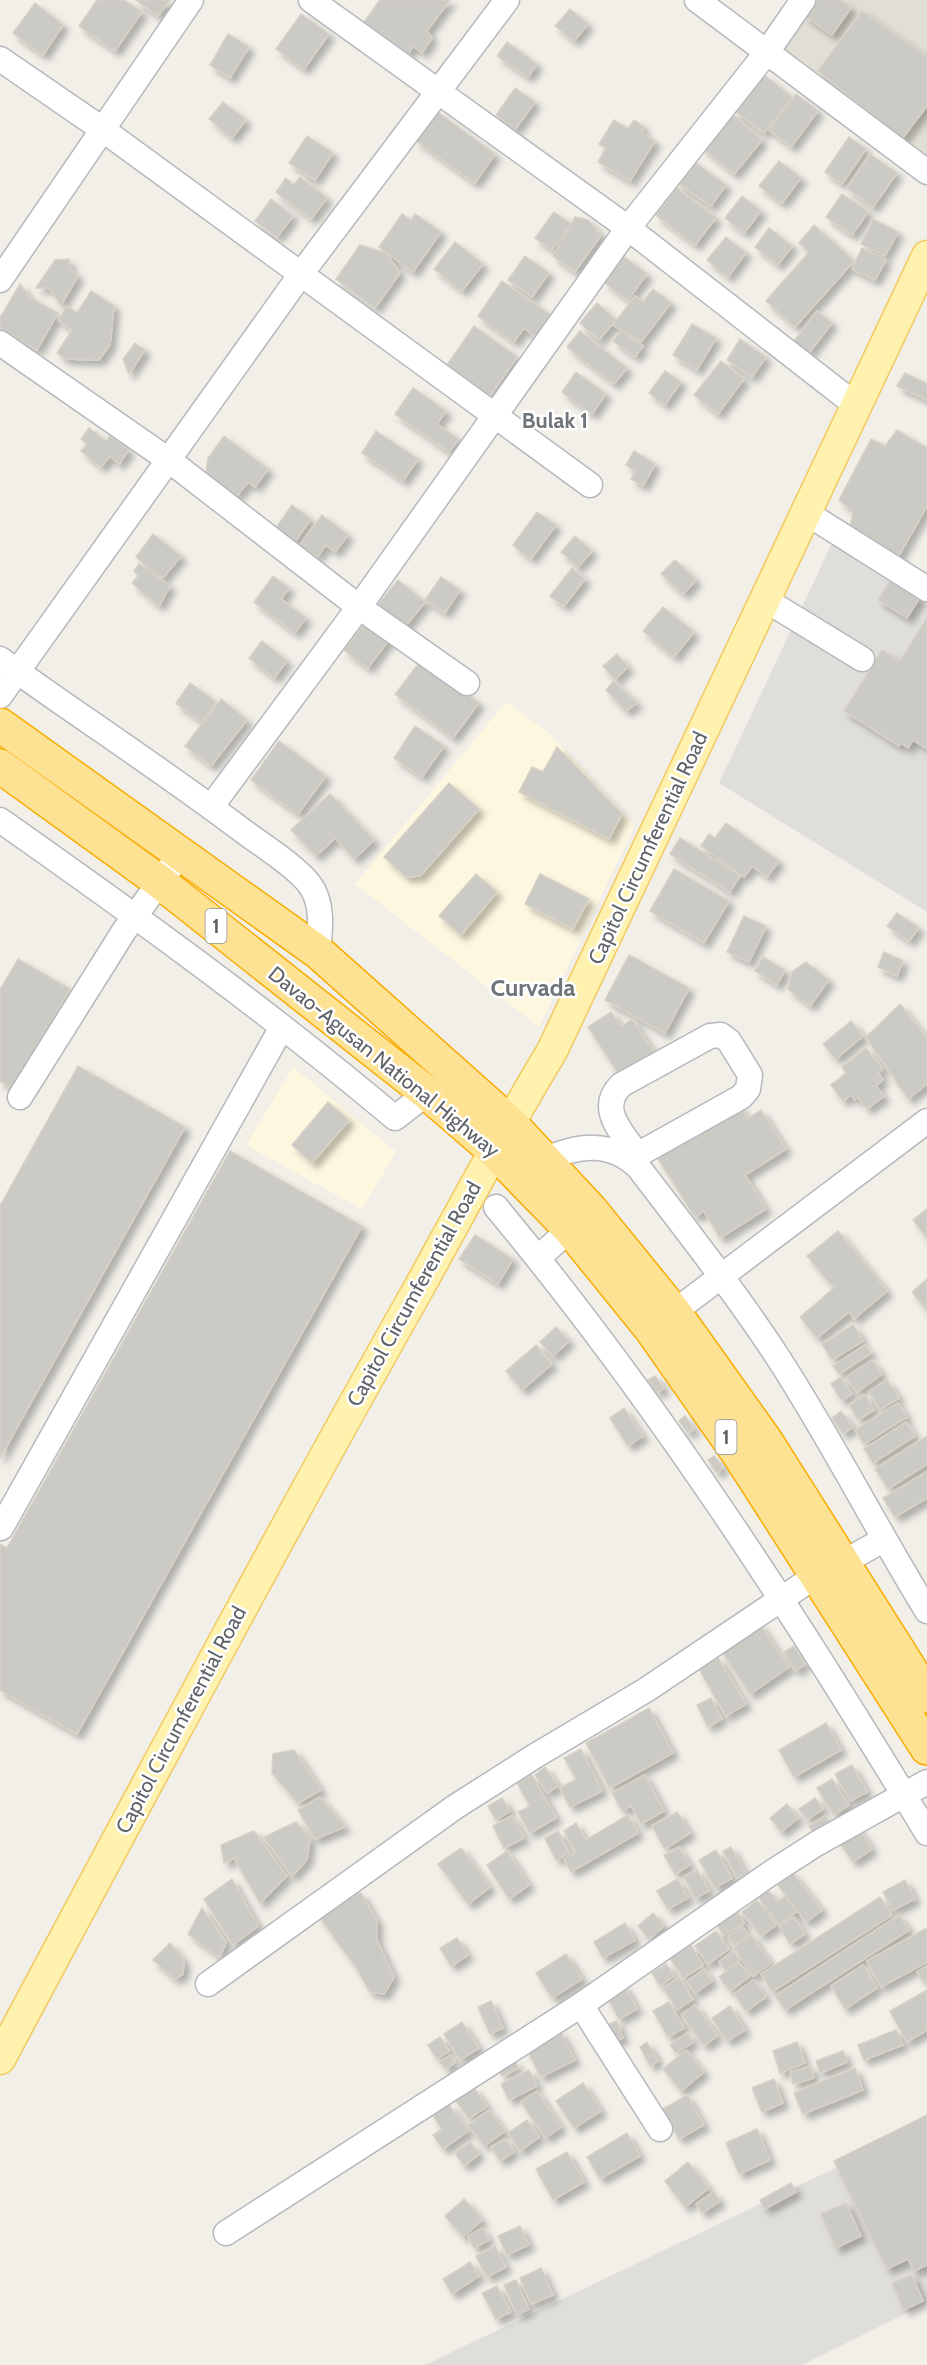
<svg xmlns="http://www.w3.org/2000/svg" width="927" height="2365" viewBox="0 0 927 2365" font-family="Cabin,sans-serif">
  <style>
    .commercial { fill: #fef7e0 }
    .industrial { fill: #e0deda }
    .education { fill: #e1ded6 }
    .building { fill: #cccac5; stroke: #d6d1c6; stroke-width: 1.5; filter: url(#shadow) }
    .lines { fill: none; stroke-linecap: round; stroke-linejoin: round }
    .minor-casing { stroke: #b5b8bc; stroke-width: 27 }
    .major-casing { stroke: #f2c960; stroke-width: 33 }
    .highway-casing { stroke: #f9ab00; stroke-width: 36 }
    .minor { stroke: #fff; stroke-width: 24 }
    .major { stroke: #fff2af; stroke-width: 30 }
    .highway { stroke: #fde293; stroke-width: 33 }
    .labels { text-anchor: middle; stroke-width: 5; stroke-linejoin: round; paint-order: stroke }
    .shield { fill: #fff; stroke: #8f9295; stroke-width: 1.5 }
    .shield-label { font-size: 20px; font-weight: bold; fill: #5f6368 }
    .street-label { font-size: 21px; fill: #5f6368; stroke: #fff }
    .neighbourhood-label { font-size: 22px; font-weight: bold; fill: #70757a; stroke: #fff }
    .quarter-label { font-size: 24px; font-weight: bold; fill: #70757a; stroke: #fff }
  </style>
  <defs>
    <filter id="shadow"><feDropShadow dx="5.5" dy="5.5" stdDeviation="3" flood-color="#0004"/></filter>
  </defs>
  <rect width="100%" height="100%" fill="#f1efe8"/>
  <!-- commercial -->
  <g class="commercial">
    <path d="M506,702L548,732L635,825L539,1027L355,884Z"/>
    <path d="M293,1067L396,1152L362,1209L246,1145Z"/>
  </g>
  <!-- industrial -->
  <g class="industrial">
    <path d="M834,539L927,598V912L719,783Z"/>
    <path d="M927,2124V2303L802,2365H425Z"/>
  </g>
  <!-- education -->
  <path class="education" d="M814,0H927V163L780,49Z"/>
  <!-- building -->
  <g class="building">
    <path d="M97,0H124L142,12L115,51L79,26Z"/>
    <path d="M136,0H170L158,16Z"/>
    <path d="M380,0H450L427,31L432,38L422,53L413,46L408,54L364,22Z"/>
    <path d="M815,0H840L851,8L832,35L804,15Z"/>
    <path d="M35,3L63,25L43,55L13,33Z"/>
    <path d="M570,9L588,24L574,41L555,26Z"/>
    <path d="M862,11L927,57V106L902,139L818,71Z"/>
    <path d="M301,14L329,34L304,69L276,49Z"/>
    <path d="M228,34L249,47L230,78L210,65Z"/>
    <path d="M507,42L537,64L528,77L497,56Z"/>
    <path d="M764,75L792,97L764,133L735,111Z"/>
    <path d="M515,88L535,102L515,130L496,115Z"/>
    <path d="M796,94L818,111L791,147L769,130Z"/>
    <path d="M223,102L246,120L232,138L209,119Z"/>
    <path d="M436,111L495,154L475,183L415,140Z"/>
    <path d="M730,112L762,140L734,174L701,147Z"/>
    <path d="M614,120L628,129L634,120L643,126L642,133L655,141L630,181L598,162L606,148L599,144Z"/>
    <path d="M307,136L333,153L315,180L289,163Z"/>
    <path d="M849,137L866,149L842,184L825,172Z"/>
    <path d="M870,154L897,173L873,207L847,188Z"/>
    <path d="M690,159L726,185L711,206L675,181Z"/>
    <path d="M779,161L801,178L782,203L759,186Z"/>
    <path d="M300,177L327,198L311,219L276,192L286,178L294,185Z"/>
    <path d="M677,188L716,218L695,245L656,215Z"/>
    <path d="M842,194L868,212L852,235L826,217Z"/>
    <path d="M742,196L761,211L744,233L725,218Z"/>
    <path d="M271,199L293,216L277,237L255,221Z"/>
    <path d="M554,212L571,224L552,250L535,238Z"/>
    <path d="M402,214L411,220L415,214L441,232L413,272L379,247Z"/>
    <path d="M575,217L588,220L601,235L575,272L553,256Z"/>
    <path d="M873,219L898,232L885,256L861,244Z"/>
    <path d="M814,225L854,261L795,327L766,301L809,252L799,243Z"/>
    <path d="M769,228L792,246L778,265L755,247Z"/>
    <path d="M726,237L746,253L728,277L707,260Z"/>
    <path d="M455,242L483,264L462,291L434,269Z"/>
    <path d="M360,245L386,253L400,273L375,308L336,279Z"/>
    <path d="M862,248L886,260L875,280L852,269Z"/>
    <path d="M525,256L549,273L532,297L508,280Z"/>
    <path d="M623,256L647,274L628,300L604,282Z"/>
    <path d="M69,259V267L78,276L61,305L49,288H36L55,260Z"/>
    <path d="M502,281L551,315L536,337L524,328L514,342L478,316Z"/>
    <path d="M20,284L29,297L58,313L37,350L0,328V318Z"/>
    <path d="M653,289L671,303L641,342L613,325L635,296L643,302Z"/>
    <path d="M91,291L114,306L110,345L99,360L66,359L57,353L72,330L58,320L67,306L77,313Z"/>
    <path d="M597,303L616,320L599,340L580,323Z"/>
    <path d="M817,311L832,323L809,353L794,341Z"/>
    <path d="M692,324L716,338L697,370L673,355Z"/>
    <path d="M474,326L517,357L490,396L447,365Z"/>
    <path d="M580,331L627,368L614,384L567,347Z"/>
    <path d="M621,331L643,346L635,357L613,341Z"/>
    <path d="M740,339L766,357L752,377L727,360Z"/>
    <path d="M135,343L145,350L129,374L123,359Z"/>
    <path d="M721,361L744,379L718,414L694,395Z"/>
    <path d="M665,371L681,382L665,405L649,393Z"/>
    <path d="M576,372L606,394L592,414L562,392Z"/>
    <path d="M905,373L927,384V400L897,386Z"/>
    <path d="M413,388L446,411L437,424L459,439L449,452L395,414Z"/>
    <path d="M89,428L106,441L110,436L129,450L119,464L110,456L101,467L81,451L87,444L81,439Z"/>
    <path d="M897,430L927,448V506L897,559L850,528L853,511L839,500L871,439L885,446Z"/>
    <path d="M376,431L418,459L403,481L362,453Z"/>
    <path d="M224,436L268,469L255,487L248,482L237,496L206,473L208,458Z"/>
    <path d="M634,451L655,464L643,486L631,479L636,471L626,465Z"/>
    <path d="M292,505L311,519L292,546L273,532Z"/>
    <path d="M537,512L556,525L531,559L513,545Z"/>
    <path d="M322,515L348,535L335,552L326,545L317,557L300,545Z"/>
    <path d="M153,534L181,556L163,578L136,557Z"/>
    <path d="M575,536L592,551L578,567L561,552Z"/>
    <path d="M675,560L696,580L683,594L661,574Z"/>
    <path d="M139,564L170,586L159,606L132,583L138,576L134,571Z"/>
    <path d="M572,568L585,579L564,606L550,596Z"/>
    <path d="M273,576L289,588L281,599L306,618L295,633L254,602Z"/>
    <path d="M441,577L460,590L445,613L425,600Z"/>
    <path d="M891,579L920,597L907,618L878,600Z"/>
    <path d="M398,580L425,602L403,629L376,607Z"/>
    <path d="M663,607L694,632L674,657L643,631Z"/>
    <path d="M927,618V749L913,740L908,748L901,743L899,746L844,711L882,650L900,661Z"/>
    <path d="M368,619L391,637L368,668L344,650Z"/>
    <path d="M262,641L287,661L274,678L249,658Z"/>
    <path d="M617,654L628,667L615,680L603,666Z"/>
    <path d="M422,659L479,703L453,738L395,694Z"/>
    <path d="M614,681L637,703L626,711L606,690Z"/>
    <path d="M190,683L216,702L202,722L176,703Z"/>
    <path d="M221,699L247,720L211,766L185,746Z"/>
    <path d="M415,726L444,746L422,777L394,758Z"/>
    <path d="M279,741L326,776L298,814L251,780Z"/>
    <path d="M557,747L622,814L609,839L519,792L532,767L543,772Z"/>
    <path d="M449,783L479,809L420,876L406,877L384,857Z"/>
    <path d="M330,794L374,840L354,859L335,838L316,856L291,830Z"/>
    <path d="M726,823L779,861L767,877L752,866L744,877L701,846L709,834L715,838Z"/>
    <path d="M680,838L740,876L730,892L670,854Z"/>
    <path d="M674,869L729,901L704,943L650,911Z"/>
    <path d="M476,874L497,892L461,935L439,916Z"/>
    <path d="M540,874L589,899L573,929L525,904Z"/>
    <path d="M897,913L919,928L909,941L887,926Z"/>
    <path d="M744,916L766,926L749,962L727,952Z"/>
    <path d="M884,952L903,961L897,976L878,967Z"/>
    <path d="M629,955L689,988L665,1033L605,1000Z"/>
    <path d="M763,957L785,970L777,985L755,971Z"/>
    <path d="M18,959L70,989L13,1088L0,1081V990Z"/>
    <path d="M806,962L829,980L810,1006L788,989L792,972Z"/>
    <path d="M900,1004L927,1038V1084L908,1099L866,1037Z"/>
    <path d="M611,1012L621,1027L632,1019L654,1052L619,1075L588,1027Z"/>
    <path d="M851,1021L863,1036L836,1059L823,1044Z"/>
    <path d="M866,1048L883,1069L878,1073L883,1080L876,1086L884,1096L867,1109L858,1097L855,1100L851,1095L843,1101L831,1085L846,1073L842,1067Z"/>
    <path d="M78,1066L185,1127L0,1458V1206Z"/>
    <path d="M328,1102L349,1120L312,1163L292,1145Z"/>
    <path d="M739,1105L747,1119L761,1110L786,1149L745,1175L766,1209L720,1238L704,1211L695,1217L657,1157Z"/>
    <path d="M230,1151L362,1226L77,1734L0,1690V1544L7,1548Z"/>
    <path d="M927,1209V1238L913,1220Z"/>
    <path d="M838,1231L887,1291L854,1319L849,1312L817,1338L800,1317L834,1288L807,1256Z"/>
    <path d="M475,1235L513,1259L498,1284L459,1259Z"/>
    <path d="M927,1279V1310L912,1292Z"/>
    <path d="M853,1325L863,1341L832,1360L822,1344Z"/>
    <path d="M556,1327L569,1341L553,1356L540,1342Z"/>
    <path d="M536,1345L552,1364L522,1390L506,1371Z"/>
    <path d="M865,1345L871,1353L839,1374L833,1366Z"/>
    <path d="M872,1360L882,1374L857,1392L846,1378Z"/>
    <path d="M655,1376L664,1388L657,1393L648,1380Z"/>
    <path d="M841,1377L852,1394L842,1401L831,1384Z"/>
    <path d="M887,1380L899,1398L880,1410L869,1392Z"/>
    <path d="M865,1395L874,1410L858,1420L849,1405Z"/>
    <path d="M898,1403L907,1417L864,1444L855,1430Z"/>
    <path d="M624,1408L643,1436L628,1446L610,1418Z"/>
    <path d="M841,1411L853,1427L843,1434L832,1418Z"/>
    <path d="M685,1416L694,1429L688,1433L679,1421Z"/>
    <path d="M906,1422L915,1436L873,1463L864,1449Z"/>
    <path d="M927,1436V1464L888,1489L875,1469Z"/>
    <path d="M714,1456L723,1468L717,1473L708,1460Z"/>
    <path d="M927,1472V1498L895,1517L883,1498Z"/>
    <path d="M759,1623L789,1667L750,1694L720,1649Z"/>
    <path d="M794,1646L805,1665L795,1671L784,1652Z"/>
    <path d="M718,1658L746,1704L726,1716L699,1669Z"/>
    <path d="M711,1698L722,1719L708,1727L697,1705Z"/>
    <path d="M649,1708L673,1753L610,1788L586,1743Z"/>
    <path d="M826,1723L841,1750L794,1777L779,1750Z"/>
    <path d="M581,1749L602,1791L570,1807L560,1788L576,1779L564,1758Z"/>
    <path d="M294,1750L321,1790L298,1803L272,1773L273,1754Z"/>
    <path d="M852,1765L867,1792L850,1801L835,1774Z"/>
    <path d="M545,1767L558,1786L547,1793L535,1775Z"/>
    <path d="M532,1775L556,1818L530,1833L518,1812L530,1806L517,1783Z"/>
    <path d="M645,1775L664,1811L641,1824L631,1806L622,1811L612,1793Z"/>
    <path d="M832,1779L849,1805L834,1815L817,1788Z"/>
    <path d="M320,1797L345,1827L315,1839L298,1810Z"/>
    <path d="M502,1798L510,1811L496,1820L488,1806Z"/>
    <path d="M815,1798L823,1809L807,1820L799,1809Z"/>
    <path d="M787,1804L798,1818L781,1832L770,1818Z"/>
    <path d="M677,1812L690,1833L665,1849L652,1826Z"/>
    <path d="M628,1815L638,1833L571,1872L564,1859L576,1853L564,1831L576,1823L586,1840Z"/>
    <path d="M512,1816L524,1838L504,1848L493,1826Z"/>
    <path d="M825,1816L832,1827L816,1837L809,1826Z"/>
    <path d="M296,1822L310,1839L307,1860L292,1876L264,1837Z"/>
    <path d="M856,1825L872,1849L853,1862L837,1839Z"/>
    <path d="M254,1831L287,1876L260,1903L234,1858L224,1863L221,1845Z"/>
    <path d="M558,1831L569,1853L556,1860L545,1838Z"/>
    <path d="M679,1847L690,1865L675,1874L664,1855Z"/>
    <path d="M731,1847L746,1874L737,1878L723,1851Z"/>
    <path d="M461,1848L490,1887L468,1904L438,1864Z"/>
    <path d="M716,1850L732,1878L715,1888L699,1860Z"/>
    <path d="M507,1851L529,1885L509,1899L487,1865Z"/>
    <path d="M697,1870L709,1891L695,1898L684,1877Z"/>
    <path d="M792,1872L822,1910L806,1922L777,1884Z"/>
    <path d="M232,1879L258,1926L233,1945L204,1899Z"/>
    <path d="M677,1879L688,1898L668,1909L657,1891Z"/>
    <path d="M905,1880L915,1899L893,1910L883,1892Z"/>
    <path d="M768,1890L777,1902L785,1896L796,1912L779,1925L758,1897Z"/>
    <path d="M361,1893L377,1921V1940L394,1977L384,1994L370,1992L357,1969L318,1915L340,1900Z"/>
    <path d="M880,1897L892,1915L772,1992L761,1974Z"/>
    <path d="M757,1900L776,1925L761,1936L742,1912Z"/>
    <path d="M202,1908L226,1942L220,1957L188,1934Z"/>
    <path d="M736,1909L744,1923L723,1935L715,1921Z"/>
    <path d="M653,1913L664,1926L649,1939L638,1926Z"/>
    <path d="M899,1915L909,1930L785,2010L775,1996Z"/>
    <path d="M794,1917L805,1934L790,1944L779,1926Z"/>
    <path d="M625,1923L635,1940L603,1958L594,1942Z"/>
    <path d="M742,1926L748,1935L734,1945L728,1936Z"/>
    <path d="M927,1928V1962L881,1987L867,1961Z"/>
    <path d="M716,1931L729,1949L708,1964L695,1946Z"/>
    <path d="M751,1935L771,1963L753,1976L734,1948Z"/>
    <path d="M457,1938L468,1955L451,1966L440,1948Z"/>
    <path d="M170,1943L184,1960L183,1974L175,1979L153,1960Z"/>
    <path d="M691,1945L703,1966L683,1978L670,1958Z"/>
    <path d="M733,1951L740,1960L726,1971L719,1962Z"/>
    <path d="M566,1954L582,1979L552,1998L536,1973Z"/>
    <path d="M739,1962L750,1976L730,1991L719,1977Z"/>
    <path d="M666,1964L674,1976L660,1986L652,1973Z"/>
    <path d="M863,1965L877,1988L845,2009L831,1986Z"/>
    <path d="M927,1966V1979L923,1981L917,1972Z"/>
    <path d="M704,1969L712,1981L695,1993L687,1982Z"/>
    <path d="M679,1977L693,1999L677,2010L663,1988Z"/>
    <path d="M754,1980L766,1997L746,2011L734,1994Z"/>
    <path d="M624,1985L637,2009L619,2019L606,1995Z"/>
    <path d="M927,1990V2030L907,2042L890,2011Z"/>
    <path d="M491,2001L503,2028L490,2034L478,2007Z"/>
    <path d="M669,2002L684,2028L668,2037L653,2011Z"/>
    <path d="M695,2005L717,2036L704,2046L682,2015Z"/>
    <path d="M730,2006L745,2030L727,2041L712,2018Z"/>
    <path d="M617,2021L623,2038L613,2042L607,2025Z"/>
    <path d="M462,2022L479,2048L460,2060L444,2034Z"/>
    <path d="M896,2030L903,2045L864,2060L858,2045Z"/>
    <path d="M560,2031L575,2060L541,2077L526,2048Z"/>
    <path d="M688,2033L693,2042L676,2053L670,2045Z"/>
    <path d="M440,2037L449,2051L437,2059L428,2045Z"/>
    <path d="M647,2042L658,2061L650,2066L640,2047Z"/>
    <path d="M797,2042L805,2063L780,2073L773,2051Z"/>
    <path d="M686,2050L704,2072L681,2091L663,2069Z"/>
    <path d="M843,2051L847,2062L820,2073L816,2061Z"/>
    <path d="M450,2055L455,2062L446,2069L440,2062Z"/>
    <path d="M515,2061L518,2068L502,2076L499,2069Z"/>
    <path d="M811,2066L814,2078L793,2084L790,2072Z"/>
    <path d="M855,2068L863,2090L803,2114L794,2093Z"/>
    <path d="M529,2070L537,2086L509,2100L501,2084Z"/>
    <path d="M774,2079L783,2103L762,2112L752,2088Z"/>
    <path d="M583,2083L601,2111L574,2128L556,2101Z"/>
    <path d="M474,2088L487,2106L469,2119L456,2101Z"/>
    <path d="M537,2091L561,2127L545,2138L521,2102Z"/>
    <path d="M687,2095L704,2125L679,2139L663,2109Z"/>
    <path d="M449,2105L468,2131L443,2149L433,2135L442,2129L433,2116Z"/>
    <path d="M489,2110L505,2131L484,2146L468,2125Z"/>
    <path d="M927,2115V2265L914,2271L908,2259L887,2269L834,2161Z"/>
    <path d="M527,2120L539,2137L520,2151L508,2133Z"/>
    <path d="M757,2129L770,2160L739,2174L726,2143Z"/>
    <path d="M627,2133L640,2156L600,2179L587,2157Z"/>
    <path d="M505,2139L514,2152L500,2161L491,2147Z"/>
    <path d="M470,2142L479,2154L464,2166L455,2153Z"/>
    <path d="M567,2152L584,2182L553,2200L536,2169Z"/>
    <path d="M688,2162L709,2188L685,2207L665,2181Z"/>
    <path d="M791,2183L796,2192L765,2209L760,2200Z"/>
    <path d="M714,2192L720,2201L702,2213L696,2204Z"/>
    <path d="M464,2199L482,2220L463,2237L445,2216Z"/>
    <path d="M846,2203L861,2236L836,2248L821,2214Z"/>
    <path d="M520,2226L529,2245L507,2255L498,2236Z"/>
    <path d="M483,2228L489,2240L474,2248L468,2236Z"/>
    <path d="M495,2246L506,2267L487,2277L476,2256Z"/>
    <path d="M470,2262L479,2276L452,2294L443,2279Z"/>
    <path d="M541,2268L553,2295L531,2304L520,2278Z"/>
    <path d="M912,2275L923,2301L904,2310L892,2283Z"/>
    <path d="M516,2280L529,2309L517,2315L504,2285Z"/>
    <path d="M497,2286L511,2312L496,2319L482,2293Z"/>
  </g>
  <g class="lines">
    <!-- minor casing -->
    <g class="minor-casing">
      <g id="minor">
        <path d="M311,0L628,228L857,406"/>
        <path d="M697,0L927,172"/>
        <path d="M0,59L102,129L590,485"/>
        <path d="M0,280L191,0"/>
        <path d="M0,343L170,461L359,607L467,683"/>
        <path d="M805,512L927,589"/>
        <path d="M764,599L862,659"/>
        <path d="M0,659C80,717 164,771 243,831C262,845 297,867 310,885C324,904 320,931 318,952"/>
        <path d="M0,696L301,274L507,0"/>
        <path d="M211,807L359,607L628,228L767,52L803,0"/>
        <path d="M0,820C135,915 269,1012 395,1118L427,1093"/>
        <path d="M20,1097L124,931L181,853"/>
        <path d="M630,1159L741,1097L748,1089L750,1075L729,1041L721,1035L710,1036L621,1085C597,1109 622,1132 637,1154"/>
        <path d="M544,1160C578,1145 611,1140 639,1168C687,1231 736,1293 779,1359C832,1441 876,1528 927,1611"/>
        <path d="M496,1207C658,1402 796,1616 927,1833"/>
        <path d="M538,1258L570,1229"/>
        <path d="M674,1312L927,1121"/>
        <path d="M1,1528L282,1027"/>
        <path d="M844,1562L883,1540"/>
        <path d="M208,1984L455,1807L535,1756L646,1690L817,1575"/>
        <path d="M581,2005L660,2129"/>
        <path d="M226,2233L581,2005L768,1875L816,1844L927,1782"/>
      </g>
    </g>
    <!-- major casing -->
    <g class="major-casing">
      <path id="major" d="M0,2059C137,1803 273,1546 416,1293C461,1212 504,1130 552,1051L927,256"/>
    </g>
    <!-- highway casing -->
    <g class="highway-casing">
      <g id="highway">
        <path d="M0,725L318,952L509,1122L591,1210L674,1312L766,1441L927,1696"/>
        <path d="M0,766L160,882L427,1093L493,1150L570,1229L651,1329L740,1456L927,1748"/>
      </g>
    </g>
    <!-- minor -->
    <use href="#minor" class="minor"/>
    <!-- major -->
    <use href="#major" class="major"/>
    <!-- highway -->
    <use href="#highway" class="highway"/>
  </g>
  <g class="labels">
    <!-- shield labels -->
    <g class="shield">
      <rect x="205.5" y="909" width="21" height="34" rx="4.5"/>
      <rect x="715.5" y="1420" width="21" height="34" rx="4.5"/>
    </g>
    <g class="shield-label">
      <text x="216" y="933">1</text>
      <text x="726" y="1444">1</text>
    </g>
    <!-- street labels -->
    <g class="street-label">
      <text transform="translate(648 848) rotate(-65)" y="7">Capitol Circumferential Road</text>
      <text transform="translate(384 1062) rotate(39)" y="7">Davao-Agusan National Highway</text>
      <text transform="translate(414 1294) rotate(-61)" y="7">Capitol Circumferential Road</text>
      <text transform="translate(181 1720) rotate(-62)" y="7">Capitol Circumferential Road</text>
    </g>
    <!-- neighbourhood labels -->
    <g class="neighbourhood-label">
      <text x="555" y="428">Bulak 1</text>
    </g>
    <!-- quarter labels -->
    <g class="quarter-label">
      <text x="533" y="996">Curvada</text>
    </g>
  </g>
</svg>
